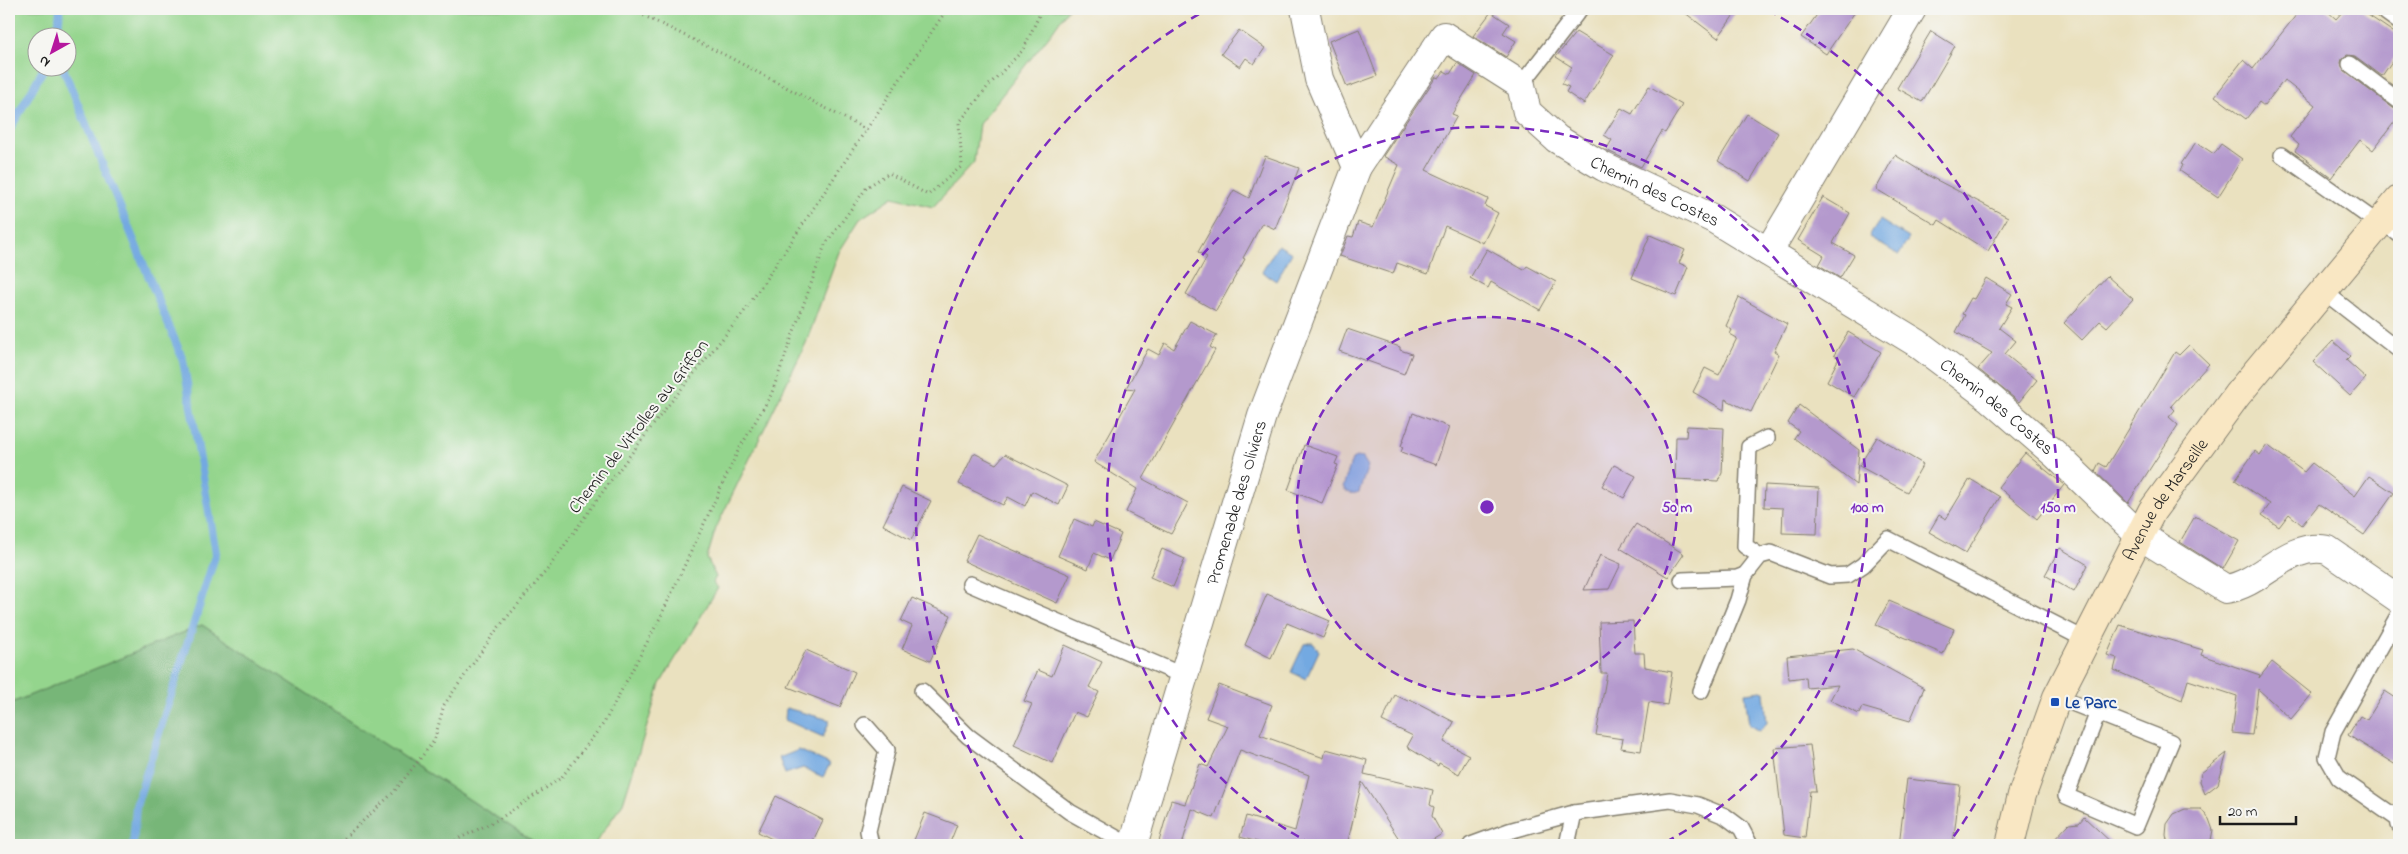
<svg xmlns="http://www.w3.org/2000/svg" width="2408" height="854" viewBox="0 0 2408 854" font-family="'Indie Flower',sans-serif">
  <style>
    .green { fill: #94d58d; stroke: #587854; fill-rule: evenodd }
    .forest { fill: #77b678; stroke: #4a694a }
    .water { fill: #73a9e1; stroke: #48627e }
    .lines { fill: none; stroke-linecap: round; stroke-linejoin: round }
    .stream { stroke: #73a9e1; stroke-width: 8 }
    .building { fill: #b499cd }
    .lane-casing { stroke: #837e6e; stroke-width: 18 }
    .street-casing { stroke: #837e6e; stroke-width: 30 }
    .secondary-casing { stroke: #837e6e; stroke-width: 30 }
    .path { stroke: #837e6e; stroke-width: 3; stroke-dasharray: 1 4; stroke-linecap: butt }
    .lane { stroke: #fff; stroke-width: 15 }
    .street { stroke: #fff; stroke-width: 28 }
    .secondary { stroke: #f9e7c3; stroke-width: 28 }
    .ring { fill: none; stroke: #7b2cbf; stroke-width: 2.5; stroke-dasharray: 9 6 }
    .transit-dot { fill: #1a4fb4; stroke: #f6f6f2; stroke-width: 2 }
    .labels { text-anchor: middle; stroke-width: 4; stroke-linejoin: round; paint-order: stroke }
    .street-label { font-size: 18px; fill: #1c1c1c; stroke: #f6f6f2 }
    .transit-label { font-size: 18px; font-weight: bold; fill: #164399; stroke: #f6f6f2; text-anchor: start }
    .centre { fill: #7b2cbf; stroke: #f6f6f2; stroke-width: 2.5 }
    .ring-label { font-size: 15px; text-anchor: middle; font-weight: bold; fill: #7b2cbf; stroke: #f6f6f2; stroke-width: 4; stroke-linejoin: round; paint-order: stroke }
  </style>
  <rect width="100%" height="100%" fill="#f6f6f2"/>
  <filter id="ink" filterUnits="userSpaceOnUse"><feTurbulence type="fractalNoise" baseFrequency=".02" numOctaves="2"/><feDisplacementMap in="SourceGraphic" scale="10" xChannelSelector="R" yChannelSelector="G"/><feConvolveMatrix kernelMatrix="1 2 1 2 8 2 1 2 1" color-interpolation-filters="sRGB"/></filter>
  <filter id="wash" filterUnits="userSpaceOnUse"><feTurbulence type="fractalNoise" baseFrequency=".0096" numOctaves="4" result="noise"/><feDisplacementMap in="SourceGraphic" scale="20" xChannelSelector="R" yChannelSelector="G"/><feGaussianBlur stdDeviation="1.12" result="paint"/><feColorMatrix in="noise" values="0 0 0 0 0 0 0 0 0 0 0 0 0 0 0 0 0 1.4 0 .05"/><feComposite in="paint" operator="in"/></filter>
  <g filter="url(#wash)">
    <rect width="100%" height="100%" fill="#eae1bf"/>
    <!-- green -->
    <path class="green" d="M9,9H1068L1052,32L979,124L974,162L933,207L893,197L860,219L839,252L806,343L716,528L707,558L716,577L713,582L718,588L660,684L623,803L594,845H539L202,625L9,704ZM38,38H68V68H38Z"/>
    <!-- forest -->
    <path class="forest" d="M202,625L499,819L539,845H9V704Z"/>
    <!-- water -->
    <g class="water">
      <path d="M1880,220L1909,238L1899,255L1869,237Z"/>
      <path d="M1278,245L1292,253L1276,281L1262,272Z"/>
      <path d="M1356,457L1363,458L1368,466L1359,492C1352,495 1347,493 1343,487L1352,459Z"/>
      <path d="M1309,643H1313L1319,651L1306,679L1291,672L1304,644Z"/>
      <path d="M1761,691L1764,692L1767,723L1759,731L1749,725L1745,693Z"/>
      <path d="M786,708L830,720L823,737L785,720Z"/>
      <path d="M799,750L830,764L823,777L803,768L785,774L779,758Z"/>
    </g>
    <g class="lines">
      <!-- stream -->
      <g class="stream">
        <path d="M57,38L60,9"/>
        <path d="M63,68L183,360L216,553L136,806L133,845"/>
        <path d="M9,131L44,68"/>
      </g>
    </g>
    <g id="blocks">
      <!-- building -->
      <g class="building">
        <path d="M1680,9H1738L1718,38Z"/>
        <path d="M1821,9H1857L1826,54L1801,37Z"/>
        <path d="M2301,9H2325L2336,19L2345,9H2359L2399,36V51L2382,76L2355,56L2347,55L2342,59L2341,63L2344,71L2393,108L2399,110V116L2373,150L2360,140L2331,178L2295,151L2299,145L2290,137L2315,105L2284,80L2264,106L2259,102L2246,119L2215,96L2243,60L2253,69Z"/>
        <path d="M1491,12L1509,24L1503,33L1516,41L1506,57L1473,36Z"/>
        <path d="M1359,29L1377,76L1347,87L1329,41Z"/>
        <path d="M1239,30L1265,48L1254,64L1246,58L1240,67L1221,54Z"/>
        <path d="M1931,31L1955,46L1922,102L1897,88Z"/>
        <path d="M1576,32L1614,55L1584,104L1566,92L1569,87L1562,84L1572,67L1556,57Z"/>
        <path d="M1457,63L1476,75L1452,114L1457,116L1426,170L1488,199L1485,206L1498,213L1483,243L1445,226L1428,274L1397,263L1393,274L1340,256L1348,236L1353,237L1358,222L1373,227L1399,165L1383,156L1436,77L1439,78L1444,71L1450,74Z"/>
        <path d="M1649,86L1682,105L1665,133L1662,131L1641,167L1606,150L1612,140L1604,135L1621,108L1632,114Z"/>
        <path d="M1747,114L1778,133L1750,181L1718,161Z"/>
        <path d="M2196,142L2214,154L2221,144L2242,159L2218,197L2180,171L2183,165L2181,164Z"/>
        <path d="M1895,155L1929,176L2008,217L1988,251L1939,220L1936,225L1876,189Z"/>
        <path d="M1265,156L1299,168L1275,229L1262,223L1243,258L1245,259L1216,311L1186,294L1207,257L1198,252L1234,190L1249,198Z"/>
        <path d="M1823,197L1850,213L1833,243L1854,255L1840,278L1819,265L1824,256L1798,240Z"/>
        <path d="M1650,235L1685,250L1679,263L1688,267L1676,296L1632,278Z"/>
        <path d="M1487,249L1524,270L1527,266L1556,282L1540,310L1491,282L1488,288L1470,278Z"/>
        <path d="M2107,276L2133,299L2107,327L2100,321L2082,340L2064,323Z"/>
        <path d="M1986,278L2012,294L2006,304L2012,307L1999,328L2016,341L2005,354L2037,380L2019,402L1978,369L1992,353L1956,332L1965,315L1962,314L1971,298L1974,299Z"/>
        <path d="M1739,297L1787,324L1774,351L1779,354L1751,412L1725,399L1724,410L1693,392L1705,368L1719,375L1737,338L1730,334L1732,330L1726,326Z"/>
        <path d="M1190,321L1217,335L1210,347L1215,350L1143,479L1188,503L1171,534L1126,512L1137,489L1094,462L1135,389L1126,388L1148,349L1159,355L1165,343L1174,349Z"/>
        <path d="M1347,329L1400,347V350L1412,354L1404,374L1339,351Z"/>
        <path d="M1848,332L1881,352L1854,397L1827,381L1839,358L1834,355Z"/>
        <path d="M2333,341L2350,356L2346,360L2366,378L2350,396L2313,362Z"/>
        <path d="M2189,345L2209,364L2171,406L2175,410L2169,417L2178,425L2128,503L2095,471L2099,463L2106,467L2175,352L2179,355Z"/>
        <path d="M1799,405L1859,450L1856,485L1794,438L1799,431L1788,423Z"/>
        <path d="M1413,413L1449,427L1436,465L1401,452L1403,447L1401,446Z"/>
        <path d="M1687,426L1724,428L1722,473L1718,481L1675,479L1676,437H1686Z"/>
        <path d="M1877,437L1923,464L1907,492L1859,466Z"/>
        <path d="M1304,445L1338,457L1335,464L1338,465L1322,503L1288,490Z"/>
        <path d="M2267,445L2304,472L2312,463L2355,496L2369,476L2394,493L2364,535L2319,504L2302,525L2289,514L2279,527L2262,515L2270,504L2235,480L2255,451L2260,455Z"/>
        <path d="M974,453L996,464L1005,454L1068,486L1059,505L1032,491L1025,506L1008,497L1003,505L959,484Z"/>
        <path d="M2025,453L2064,485L2037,519L1998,487Z"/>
        <path d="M1614,465L1636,476L1624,498L1602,486Z"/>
        <path d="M1970,479L2000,497L1966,553L1929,532L1939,515L1946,519Z"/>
        <path d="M1765,485L1819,488L1817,534L1782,533L1783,508L1764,507Z"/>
        <path d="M902,487L931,501L911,540L883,525Z"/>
        <path d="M2195,516L2239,541L2223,569L2180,542Z"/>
        <path d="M1074,519L1092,527L1094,522L1121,534L1110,560L1094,553L1088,569L1058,556Z"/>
        <path d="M1636,524L1684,554L1668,577L1620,548Z"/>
        <path d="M977,534L1070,575L1057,603L964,561Z"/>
        <path d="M2060,548L2088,565L2074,592L2045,575Z"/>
        <path d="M1162,549L1185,559L1173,587L1150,577Z"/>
        <path d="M1600,555L1621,564L1609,589L1584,590Z"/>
        <path d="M1267,594L1330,621L1323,638L1287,623L1271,658L1245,645Z"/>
        <path d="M912,598L951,615L930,661L902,649L912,626L901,621Z"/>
        <path d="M1889,601L1954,629L1943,654L1876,625Z"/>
        <path d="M1633,621L1635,653H1644L1645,667L1672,672L1667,705L1649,702L1641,751L1621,748L1623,739L1596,735L1607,673H1601L1599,622Z"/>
        <path d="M2120,625L2203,650L2201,655L2260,675L2259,678L2272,662L2312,694L2291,719L2258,689L2252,735L2232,733L2237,696L2188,680L2182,700L2114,670L2117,658L2107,655Z"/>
        <path d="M1065,645L1102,662L1089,687L1099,692L1087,717L1075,712L1052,763L1014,745L1032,704L1024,701L1038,670L1052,676Z"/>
        <path d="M1853,649L1924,688L1910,721L1862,707L1859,714L1830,700L1838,685L1807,688L1806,677L1789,679L1787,656Z"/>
        <path d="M806,650L855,672L840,707L788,687Z"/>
        <path d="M1219,685L1272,705L1260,735L1324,758L1326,749L1367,760L1364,774L1433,790L1430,805L1434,807L1432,816L1442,834L1424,845H1403L1362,782L1347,845H1268L1240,837L1246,816L1295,831L1309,775L1240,750L1214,818L1192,809L1182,845H1158L1171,800L1185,804L1200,764L1208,767L1228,726L1206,718Z"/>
        <path d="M2385,691L2399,700V767L2348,735L2360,716L2367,720Z"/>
        <path d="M1395,695L1408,701L1410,699L1454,722L1444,742L1469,755L1459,774L1439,763L1438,766L1407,747L1413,736L1382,721Z"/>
        <path d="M1810,745L1816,791H1810L1805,838L1784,835L1774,748Z"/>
        <path d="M2227,753L2218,784L2205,794L2200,781L2201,773Z"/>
        <path d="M1907,779L1960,785L1953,845H1899Z"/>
        <path d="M776,796L823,820L811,845H784L758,832Z"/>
        <path d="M2185,809H2201L2209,819L2213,830L2210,845H2168L2166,835L2167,824L2174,814Z"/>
        <path d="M925,813L957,825L949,845H912Z"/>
        <path d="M2084,817L2114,845H2049L2069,824L2079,823Z"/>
      </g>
    </g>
  </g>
  <g filter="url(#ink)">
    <use href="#blocks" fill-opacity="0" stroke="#837e6e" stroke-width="1"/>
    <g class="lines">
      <!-- lane casing -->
      <g class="lane-casing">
        <g id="lane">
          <path d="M2381,9L2399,22"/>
          <path d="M2350,64L2399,101"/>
          <path d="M1521,85L1580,9"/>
          <path d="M2282,155L2379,224"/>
          <path d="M2381,221L2399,234"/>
          <path d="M2323,291L2399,350"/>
          <path d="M1760,556L1745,546L1749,447L1767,438"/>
          <path d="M1682,580L1737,578L1745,575"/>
          <path d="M970,584L1184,676"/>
          <path d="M2399,614L2333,732L2327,757L2339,778L2398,819L2399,825"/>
          <path d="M922,691L968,736L1070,812L1129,845"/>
          <path d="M1701,691L1738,600L1745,575L1760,556L1771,553L1830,576L1848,575L1863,565L1888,539L2086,640"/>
          <path d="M2057,697L2171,742L2136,826L2066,796L2098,712"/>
          <path d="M865,725L887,750L868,831L871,845"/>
          <path d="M1471,845L1509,831L1574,813L1670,800L1698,805L1725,816L1741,828L1750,845"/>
          <path d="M1567,845L1574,813"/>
        </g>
      </g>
      <!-- street casing -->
      <g class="street-casing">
        <g id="street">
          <path id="s1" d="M1305,9L1319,79L1357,167L1444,36L1521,85L1527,112L1557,139L1604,167L1714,219L1917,343L1989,397L2056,455L2139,535L2226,589C2262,584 2288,541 2328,550L2399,599"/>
          <path d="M1768,252L1912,9"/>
          <path id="s2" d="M1133,845L1262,416L1357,167"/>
        </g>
      </g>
      <!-- secondary casing -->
      <g class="secondary-casing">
        <g id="secondary">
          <path id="s3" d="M2010,845L2022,795L2057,697L2152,511L2237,395L2399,200"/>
        </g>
      </g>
      <!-- path -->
      <g class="path">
        <path d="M630,9L725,55L867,130"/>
        <path d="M337,845L393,793L434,741L444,705L498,628L547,570L609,483L666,408L744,312L947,9"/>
        <path d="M446,845L499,819L561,778L604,723L660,618L738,451L771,395L825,245L867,187L889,173L928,195L962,166L959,123L989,85L1023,50L1042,9"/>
      </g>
      <!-- lane -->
      <use href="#lane" class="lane"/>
      <!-- street -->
      <use href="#street" class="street"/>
      <!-- secondary -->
      <use href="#secondary" class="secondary"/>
    </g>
  </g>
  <!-- distance rings -->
  <circle cx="1487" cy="507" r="190" fill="#7b2cbf" fill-opacity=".12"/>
  <g class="ring">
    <circle cx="1487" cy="507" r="190"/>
    <path d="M1312 844A380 380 0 1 1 1662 844"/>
    <path d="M1025 843A571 571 0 0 1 1206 10M1768 10A571 571 0 0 1 1949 843"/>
  </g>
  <!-- markers -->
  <rect class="transit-dot" x="2050" y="697" width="10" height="10" rx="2.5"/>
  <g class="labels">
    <!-- street labels -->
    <g class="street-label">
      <text dy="6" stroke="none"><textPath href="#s1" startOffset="595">Chemin des Costes</textPath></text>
      <text dy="6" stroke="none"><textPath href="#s1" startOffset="1000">Chemin des Costes</textPath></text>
      <text transform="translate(638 426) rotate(-52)" y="6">Chemin de Vitrolles au Griffon</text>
      <text dy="6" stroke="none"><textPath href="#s3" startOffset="381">Avenue de Marseille</textPath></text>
      <text dy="6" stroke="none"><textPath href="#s2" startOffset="358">Promenade des Oliviers</textPath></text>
    </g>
    <!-- transit labels -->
    <g class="transit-label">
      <text x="2065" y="708">Le Parc</text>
    </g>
  </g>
  <circle cx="1487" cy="507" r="8" class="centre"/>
  <g class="ring-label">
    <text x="1677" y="512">50 m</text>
    <text x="1867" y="512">100 m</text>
    <text x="2058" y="512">150 m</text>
  </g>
  <!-- margin -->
  <rect width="2408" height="854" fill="none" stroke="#f6f6f2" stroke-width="30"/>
  <!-- north arrow -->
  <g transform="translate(52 52) rotate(219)"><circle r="24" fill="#f6f6f2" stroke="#9f9f9c"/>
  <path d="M0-4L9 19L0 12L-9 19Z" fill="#b5179e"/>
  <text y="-8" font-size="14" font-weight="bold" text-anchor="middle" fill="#1c1c1c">N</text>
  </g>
  <!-- scale -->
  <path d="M2220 816v8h76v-8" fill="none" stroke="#1c1c1c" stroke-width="2.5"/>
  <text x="2228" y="816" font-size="15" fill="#1c1c1c" stroke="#f6f6f2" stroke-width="4" paint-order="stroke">20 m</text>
</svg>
